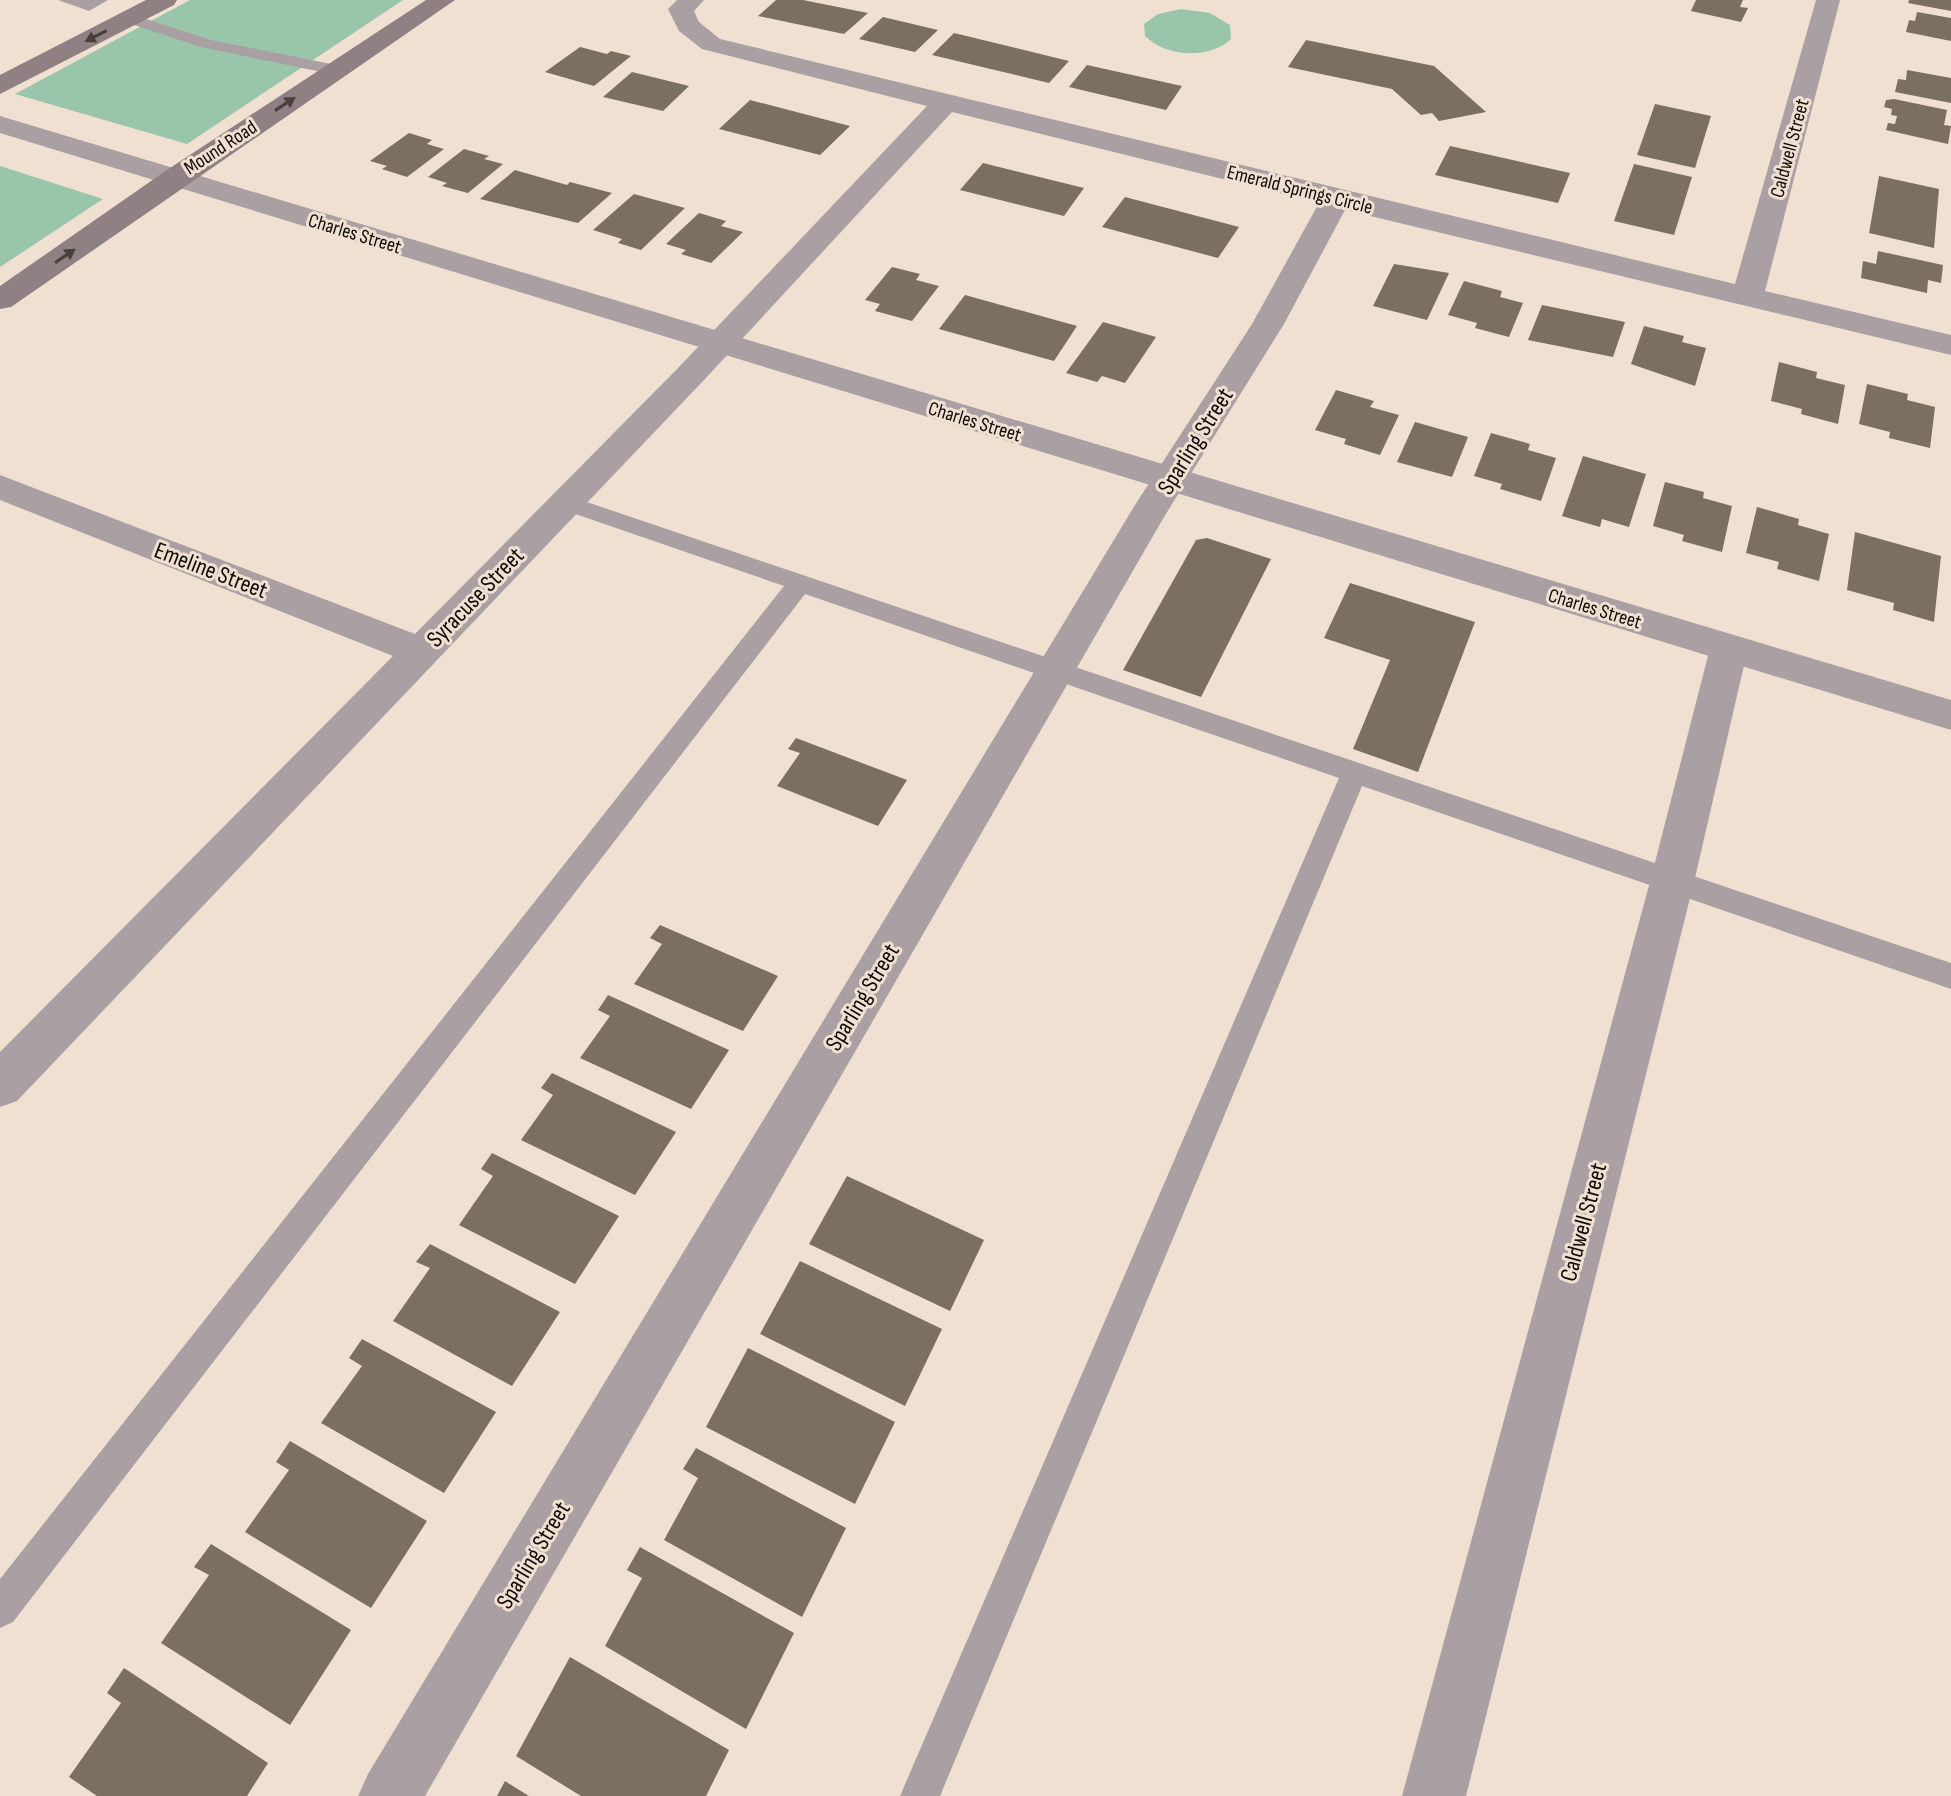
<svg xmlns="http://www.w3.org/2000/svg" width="1951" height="1796" viewBox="0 0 1951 1796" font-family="'Sofia Sans Condensed',sans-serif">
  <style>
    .green { fill: #99c5aa }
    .building { fill: #7a6f60 }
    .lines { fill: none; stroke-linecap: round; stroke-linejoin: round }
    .service { fill: #aaa0a3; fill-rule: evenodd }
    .minor { fill: #aaa0a3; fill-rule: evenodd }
    .tertiary { fill: #aaa0a3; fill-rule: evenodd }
    .secondary { fill: #8e8083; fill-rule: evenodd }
    .oneway { fill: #49403e }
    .labels { text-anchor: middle; stroke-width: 6; stroke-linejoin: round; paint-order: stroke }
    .far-street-label { font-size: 20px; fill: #100b06; stroke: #f0e0d2 }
    .street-label { font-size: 24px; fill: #100b06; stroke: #f0e0d2 }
  </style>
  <rect width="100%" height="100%" fill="#f0e0d2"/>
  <!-- green -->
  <g class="green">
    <path d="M190,0H403L187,144L15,94Z"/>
    <path d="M1181,9L1210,13L1230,25L1231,39C1209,60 1166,57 1145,36L1144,24L1158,14Z"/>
    <path d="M0,166L103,199L0,267Z"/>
  </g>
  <!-- building -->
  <g class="building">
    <path d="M776,0H803L868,13L844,34L758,16Z"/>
    <path d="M1696,0H1743L1740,7L1748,8L1741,22L1691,11Z"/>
    <path d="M1909,0H1951V11L1908,3Z"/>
    <path d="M1917,12L1951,18V41L1906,32L1909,20L1915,21Z"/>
    <path d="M883,17L938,30L915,52L859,39Z"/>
    <path d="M954,33L1069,61L1049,83L932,55Z"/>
    <path d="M1306,40L1434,66L1486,112L1439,121L1432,113L1421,115L1392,89L1288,67Z"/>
    <path d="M580,47L607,54L611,51L631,56L594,86L545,72Z"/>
    <path d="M1087,65L1182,86L1166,110L1069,87Z"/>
    <path d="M1907,70L1951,78V103L1895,92L1898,79L1906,80Z"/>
    <path d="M632,72L689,86L663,111L603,97Z"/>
    <path d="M1894,99L1947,110L1944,125L1951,126L1948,144L1886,130L1888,123L1895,124L1897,116L1891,115L1892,109L1884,107L1886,100Z"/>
    <path d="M750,100L850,126L820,155L719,129Z"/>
    <path d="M1655,104L1711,116L1695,168L1637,155Z"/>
    <path d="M409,133L432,140L427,144L444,149L407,177L382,169L387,166L370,161Z"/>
    <path d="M1450,146L1570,173L1558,203L1435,175Z"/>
    <path d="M464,149L489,156L484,159L503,164L468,193L442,186L447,183L428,177Z"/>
    <path d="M983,163L1084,188L1064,216L960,190Z"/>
    <path d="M1634,164L1692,177L1674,235L1614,221Z"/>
    <path d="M515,170L567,185L570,182L612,193L578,223L480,199Z"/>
    <path d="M1879,176L1939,189L1934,248L1869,233Z"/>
    <path d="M634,194L685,208L641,250L618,243L622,239L593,230Z"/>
    <path d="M1125,197L1239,227L1218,258L1102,227Z"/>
    <path d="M699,213L726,221L721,226L743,232L711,263L681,254L686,250L666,244Z"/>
    <path d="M1878,251L1943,265L1941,283L1928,280L1927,293L1861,278L1863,261L1876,264Z"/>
    <path d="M1394,264L1449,273L1427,320L1373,306Z"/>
    <path d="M892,267L920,274L916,280L939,286L912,321L875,311L880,304L865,300Z"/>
    <path d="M1464,281L1502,291L1500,297L1523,303L1509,337L1475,328L1477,323L1448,315Z"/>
    <path d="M965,295L1077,326L1054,361L939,329Z"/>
    <path d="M1542,305L1625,322L1613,357L1528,340Z"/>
    <path d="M1103,322L1156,337L1125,383L1102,376L1097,382L1066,373Z"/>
    <path d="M1644,326L1684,336L1682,342L1706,348L1695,386L1631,364Z"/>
    <path d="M1779,362L1817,372L1816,378L1845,385L1838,424L1801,414L1802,409L1771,401Z"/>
    <path d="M1867,384L1908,394L1907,400L1935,407L1930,448L1889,438L1890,432L1859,424Z"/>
    <path d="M1336,390L1374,401L1370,407L1399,415L1380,455L1344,444L1346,439L1315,430Z"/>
    <path d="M1415,422L1468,437L1452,477L1397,462Z"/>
    <path d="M1491,433L1530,444L1528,450L1556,458L1541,501L1500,489L1502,484L1474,476Z"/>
    <path d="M1583,456L1646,474L1629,527L1602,519L1600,527L1562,516Z"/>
    <path d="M1665,482L1704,492L1703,498L1732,506L1722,552L1682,541L1684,535L1653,526Z"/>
    <path d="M1757,507L1799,519L1798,525L1829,534L1819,581L1777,569L1779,562L1746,553Z"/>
    <path d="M1855,532L1941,556L1934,622L1893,610L1894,603L1847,590Z"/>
    <path d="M1207,538L1271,559L1201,697L1123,670L1196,540Z"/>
    <path d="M1350,583L1475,622L1418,772L1353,749L1390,660L1324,638Z"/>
    <path d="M796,738L907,780L878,826L777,786L800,753L788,749Z"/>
    <path d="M660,925L778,976L743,1031L634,984L662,944L650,938Z"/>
    <path d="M608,995L729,1050L691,1109L580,1058L610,1016L598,1010Z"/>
    <path d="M552,1073L676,1132L635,1195L521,1140L553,1095L541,1088Z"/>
    <path d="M492,1153L619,1216L575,1284L459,1225L493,1176L481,1169Z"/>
    <path d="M847,1176L984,1240L950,1311L809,1244Z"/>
    <path d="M430,1244L560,1312L512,1386L393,1321L430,1268L416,1262Z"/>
    <path d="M800,1261L942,1329L905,1406L760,1334Z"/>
    <path d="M362,1339L496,1412L444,1493L321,1423L362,1366L349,1358Z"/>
    <path d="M748,1348L895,1422L855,1504L706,1427Z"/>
    <path d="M290,1441L427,1521L371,1608L245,1532L289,1470L276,1462Z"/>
    <path d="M696,1448L846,1528L802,1617L664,1540L698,1478L683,1469Z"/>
    <path d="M211,1544L351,1630L290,1725L161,1643L209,1575L194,1567Z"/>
    <path d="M640,1547L794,1633L746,1729L605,1646L642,1578L627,1570Z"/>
    <path d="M570,1657L729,1750L706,1796H581L516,1756Z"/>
    <path d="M124,1668L268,1763L247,1796H97L69,1777L121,1703L107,1693Z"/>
    <path d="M505,1781L529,1796H497Z"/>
  </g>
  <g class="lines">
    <!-- service -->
    <g class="service">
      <path d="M58,0H108L89,11Z"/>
      <path d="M131,14L211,40L336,65L344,70L336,75L201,47L125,22V16Z"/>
      <path d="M566,495L1951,963V989L1362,786L940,1796H900L1339,778L805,594L13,1622L0,1628V1579L784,586L558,508L555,503Z"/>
    </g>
    <!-- minor -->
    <g class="minor">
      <path d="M677,0H704L694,11L699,22L720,39L1735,284L1816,0H1840L1765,291L1951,335V355L1345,210L1284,324L1164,517L425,1796H358L368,1774L1135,505L1252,324L1319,203L952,112L704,380L17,1101L0,1107V1052L393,656L0,500V475L415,634L680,366L927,106L702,49L679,31L668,9Z"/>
      <path d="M1729,634L1743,638L1748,648L1695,878L1466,1796H1402L1651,878L1710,648L1715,638Z"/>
    </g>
    <!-- tertiary -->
    <path class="tertiary" d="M0,116L1951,700V730L0,133Z"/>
    <!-- secondary -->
    <g class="secondary">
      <path d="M146,0H177L174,5L0,94V75Z"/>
      <path d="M426,0H455L11,307L0,309V286L164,172Z"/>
    </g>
  </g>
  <!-- one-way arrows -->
  <defs><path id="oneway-solid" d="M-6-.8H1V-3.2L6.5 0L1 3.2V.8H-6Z" transform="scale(2)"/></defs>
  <g class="oneway">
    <use href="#oneway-solid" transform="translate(96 36) rotate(153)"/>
    <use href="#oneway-solid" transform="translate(285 104) rotate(-33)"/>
    <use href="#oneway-solid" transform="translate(65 256) rotate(-34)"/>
  </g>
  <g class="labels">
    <!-- far-street labels -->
    <g class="far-street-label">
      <text transform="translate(220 147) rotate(-33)" y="7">Mound Road</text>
      <text transform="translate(1789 148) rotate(-75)" y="7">Caldwell Street</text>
      <text transform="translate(1300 189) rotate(14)" y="7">Emerald Springs Circle</text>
      <text transform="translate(355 233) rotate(17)" y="7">Charles Street</text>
      <text transform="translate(975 421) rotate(17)" y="7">Charles Street</text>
      <text transform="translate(1595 608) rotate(17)" y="7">Charles Street</text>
    </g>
    <!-- street labels -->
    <g class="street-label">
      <text transform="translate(1195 441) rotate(-58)" y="8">Sparling Street</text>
      <text transform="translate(211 570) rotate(21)" y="8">Emeline Street</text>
      <text transform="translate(475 597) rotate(-46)" y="8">Syracuse Street</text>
      <text transform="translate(862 997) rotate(-59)" y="8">Sparling Street</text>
      <text transform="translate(1583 1222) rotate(-75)" y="8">Caldwell Street</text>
      <text transform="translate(533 1555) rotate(-59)" y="8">Sparling Street</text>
    </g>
  </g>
</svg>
